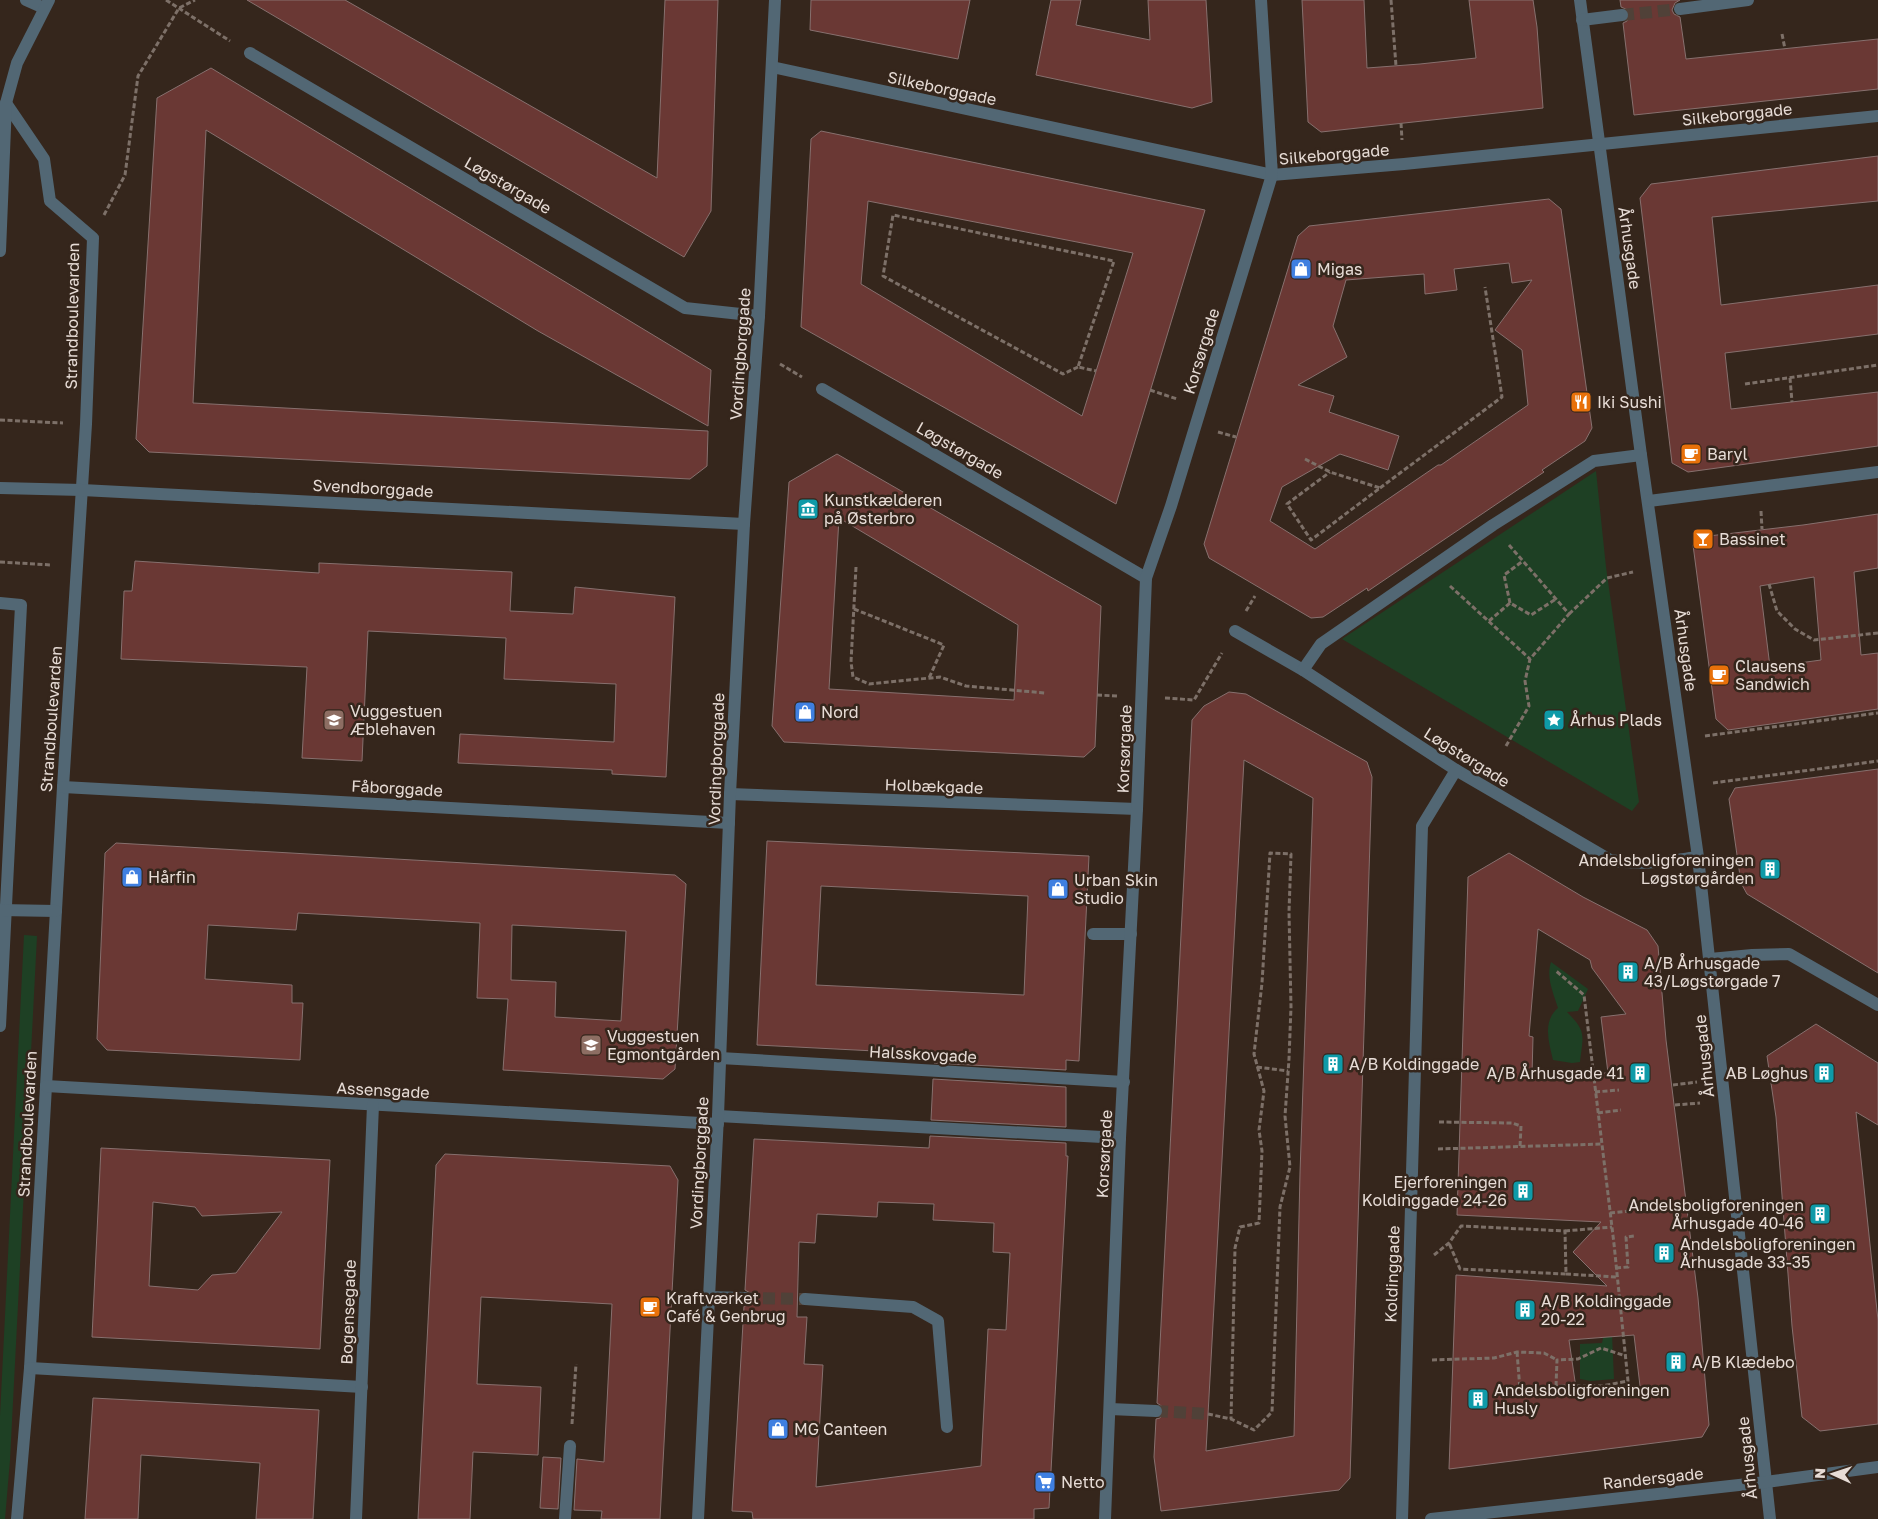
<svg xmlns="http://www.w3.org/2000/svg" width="1878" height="1519" viewBox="0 0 1878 1519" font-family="'Golos Text',sans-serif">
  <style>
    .green { fill: #1e4024 }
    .building { fill: #6a3834; stroke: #87706e; fill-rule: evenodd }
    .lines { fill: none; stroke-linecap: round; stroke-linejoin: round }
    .minor-tunnel { stroke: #504138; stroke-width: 12; stroke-dasharray: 12 6; stroke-linecap: butt }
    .path { stroke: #7d7068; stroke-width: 3; stroke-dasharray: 5 2.5; stroke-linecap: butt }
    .minor { stroke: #526774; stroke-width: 12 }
    .labels { text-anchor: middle; stroke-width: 5; stroke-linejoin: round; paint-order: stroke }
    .street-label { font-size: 16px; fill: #e7dcd6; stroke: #35261c }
    .poi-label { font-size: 16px; fill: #e7dcd6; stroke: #35261c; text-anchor: start }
  </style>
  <rect width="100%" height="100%" fill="#35261c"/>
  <!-- green -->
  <g class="green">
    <path d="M1596,471L1606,567L1639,802L1632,811L1342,639Z"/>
    <path d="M24,935L37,936L10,1460L5,1519H0V1416Z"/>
    <path d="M1551,962L1588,989L1578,1011L1567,1012C1587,1032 1583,1035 1580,1062L1572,1063L1553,1060C1549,1042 1542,1022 1558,1008C1553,992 1546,978 1551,962Z"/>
    <path d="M1604,1334H1612L1614,1379L1591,1381L1580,1379V1344L1602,1343Z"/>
  </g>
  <!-- building -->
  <g class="building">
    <path d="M247,0H345L657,178L665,0H718L711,211L684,257Z"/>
    <path d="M811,0H970L958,59L810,30Z"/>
    <path d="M1051,0H1081L1076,25L1150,40L1148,0H1206L1212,102L1192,108L1036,75Z"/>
    <path d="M1302,0H1364L1367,68L1420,64L1476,58L1469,0H1533L1537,27L1543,108L1321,132L1308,122Z"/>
    <path d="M1620,0H1680L1675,3L1672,10L1674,14L1680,17L1686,59L1878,39V89L1634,115L1623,23L1627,21L1630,14L1628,10L1621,7Z"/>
    <path d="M211,68L711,370L708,426L538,331L206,130L193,403L708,431L707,466L690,479L149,452L136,439L157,98Z"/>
    <path d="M821,131L1205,210L1116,504L801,327L811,139ZM868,201L1133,253L1082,416L861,284Z"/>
    <path d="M1878,156V201L1712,217L1721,305L1878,285V334L1725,353L1731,409L1878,392V446L1688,472L1672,463L1640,198L1651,184Z"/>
    <path d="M1549,199L1561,209L1592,428L1585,441L1542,470L1544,472L1368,591L1367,588L1323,617L1311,618L1209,558L1204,544L1298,236L1309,226ZM1509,263L1512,283L1532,280L1495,330L1522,350L1528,405L1441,465H1438L1315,549L1270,521L1282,487L1340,454L1388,470L1399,436L1329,412L1334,396L1298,385L1347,357L1333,326L1346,280L1424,274L1425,294L1457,290L1454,269Z"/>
    <path d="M837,454L1101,606L1095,747L1084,757L784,742L772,726L789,482ZM839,518L1018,625L1014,700L829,689Z"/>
    <path d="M1878,514V568L1854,572L1861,655L1878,653V709L1728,730L1716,719L1693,545L1700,537L1803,525ZM1814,577L1821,660L1770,667L1760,586Z"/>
    <path d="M135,561L319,573V563L512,572L510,611L573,614L575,587L675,597L666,777L612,774V770L458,763L460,734L614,742L616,684L504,679L506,638L368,631L362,761L302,758L307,667L121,659L124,591H132Z"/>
    <path d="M1229,692L1246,694L1367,762L1372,777L1350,1478L1339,1490L1161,1511L1154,1457L1156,1419L1160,1418L1164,1412L1163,1407L1157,1403L1192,720L1204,706ZM1244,760L1313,798L1300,1173L1294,1436L1206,1451Z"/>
    <path d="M1878,769V973L1747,894L1741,883L1729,799L1735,788Z"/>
    <path d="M767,841L1089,856L1079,1061L1066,1060V1070L934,1063V1054L757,1045ZM821,886L1028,896L1024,995L816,985Z"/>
    <path d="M116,843L675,875L686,884L675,1069L663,1079L503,1070L508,999L477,998L480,923L298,913L296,930L208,925L205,979L292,985V1003H303L300,1060L107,1050L97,1039L105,853ZM512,925L626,931L621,1021L555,1017L556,982L511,980Z"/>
    <path d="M1509,853L1583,897L1647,930L1658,946L1666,1040L1698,1298L1709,1425L1702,1437L1449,1469L1456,1275L1607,1286L1573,1252L1601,1222L1457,1215L1468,877ZM1538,929L1590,960L1592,968L1626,1014L1601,1017L1608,1073L1532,1075L1533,1037L1529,1036ZM1634,1335L1640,1386L1577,1395L1569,1340Z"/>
    <path d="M1816,1024L1878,1063V1125L1856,1112L1878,1320V1424L1820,1431L1802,1417L1792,1326L1776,1117L1767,1056Z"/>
    <path d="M933,1079L1066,1087V1127L931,1120Z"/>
    <path d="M930,1136L1066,1143V1156H1068L1049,1508L1034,1509V1519H753L752,1512L732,1511L744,1306L749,1305L753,1299L752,1294L745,1290L754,1139L929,1148ZM878,1202L934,1204L933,1220L994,1223L993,1252L1010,1253L1006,1330L988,1329L981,1466L816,1487L823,1365L804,1364L807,1317H797L799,1242L815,1243L817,1214L877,1217Z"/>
    <path d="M101,1148L330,1160L320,1349L92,1337ZM153,1202L195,1207L202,1216L282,1212L236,1273L212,1275L198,1290L149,1286Z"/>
    <path d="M445,1154L670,1166L678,1180L660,1519H601L602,1511L574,1510L577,1459L604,1462L612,1304L481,1297L477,1384L541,1387L538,1455L473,1452L470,1519H418L436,1165Z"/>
    <path d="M93,1398L319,1410L313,1519H256L260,1463L141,1455L138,1519H85Z"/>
    <path d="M543,1457L561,1458L558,1509L540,1508Z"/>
  </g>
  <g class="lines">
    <!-- minor-tunnel -->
    <g class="minor-tunnel">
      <path d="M1622,15L1680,9"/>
      <path d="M745,1298L805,1299"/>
      <path d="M1156,1411L1208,1414"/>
    </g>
    <!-- path -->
    <g class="path">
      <path d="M166,0L230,41"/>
      <path d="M1391,0L1396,66"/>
      <path d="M1782,34L1785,49"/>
      <path d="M1401,123L1402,140"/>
      <path d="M104,215L125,175L138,76L179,8L195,0"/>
      <path d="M780,364L802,377"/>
      <path d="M1078,367L1063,374L883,276L893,215L1114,261L1078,367L1096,371"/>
      <path d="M1790,378L1792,402"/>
      <path d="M1745,384L1878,365"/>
      <path d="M1150,390L1177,399"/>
      <path d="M0,420L63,423"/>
      <path d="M1218,432L1236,437"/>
      <path d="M1305,459L1330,472L1380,488L1311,540L1287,504L1330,472"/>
      <path d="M1380,488L1502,397L1485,287"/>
      <path d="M1761,511L1762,529"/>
      <path d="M0,562L52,565"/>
      <path d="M856,567L851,662L853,677L869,684L940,677L966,686L1045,693"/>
      <path d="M1769,584L1777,611L1795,629L1814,640L1878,633"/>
      <path d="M1450,586L1530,659"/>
      <path d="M1510,603L1504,575L1523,561"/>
      <path d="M854,609L944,645L929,678"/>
      <path d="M1246,611L1255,596"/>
      <path d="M1569,614L1607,578L1633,572"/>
      <path d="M1489,621L1510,603L1531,615L1556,599"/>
      <path d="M1097,695L1117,696"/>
      <path d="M1165,698L1194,700L1222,653"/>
      <path d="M1705,736L1878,713"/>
      <path d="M1506,746L1529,706L1525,681L1530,659L1569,614L1509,545"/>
      <path d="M1713,783L1878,761"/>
      <path d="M1257,1067L1288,1071"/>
      <path d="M1673,1085L1697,1082"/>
      <path d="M1595,1092L1619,1090"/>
      <path d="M1675,1105L1700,1103"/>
      <path d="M1598,1113L1621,1110"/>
      <path d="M1439,1122L1512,1123L1521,1126L1520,1147"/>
      <path d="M1438,1149L1602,1144"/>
      <path d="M1687,1203L1710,1200"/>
      <path d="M1610,1213L1630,1211"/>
      <path d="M1565,1231L1612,1227"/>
      <path d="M1434,1255L1449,1243L1461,1226L1565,1231L1566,1274L1460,1269L1449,1243"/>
      <path d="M1616,1268L1628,1267L1626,1237L1634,1236"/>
      <path d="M1566,1274L1617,1277"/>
      <path d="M1517,1352L1520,1390L1549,1394L1556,1386H1602L1628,1381L1614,1244L1584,995L1555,970"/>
      <path d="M1432,1360L1494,1358L1517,1352L1544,1353L1557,1360"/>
      <path d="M1556,1386L1557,1360L1578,1359L1601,1348L1626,1356"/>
      <path d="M1208,1414L1231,1419L1254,1430L1272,1412L1280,1207L1290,1167L1285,1116L1289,1059L1291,1007L1289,912L1291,854L1270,853L1262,983L1254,1054L1264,1091L1259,1130L1262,1151L1259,1223L1240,1227L1235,1248L1231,1419"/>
      <path d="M572,1424L576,1364"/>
    </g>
    <!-- minor -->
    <g class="minor">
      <path d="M26,0L44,8"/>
      <path d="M1580,0L1641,455L1698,857L1770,1519"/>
      <path d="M1680,9L1748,0"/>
      <path d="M1582,20L1622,15"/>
      <path d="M250,53L685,308L759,316"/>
      <path d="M772,67L1272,175L1404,164L1878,116"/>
      <path d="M6,103L44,159L50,201L93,238L86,424L63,787L30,1368L17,1519"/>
      <path d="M0,251L6,103L17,63L49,0"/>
      <path d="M822,389L1146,578"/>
      <path d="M0,488L82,490L744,524"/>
      <path d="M1649,501L1878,472"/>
      <path d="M0,603L21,605L0,1026"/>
      <path d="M1235,631L1303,670L1456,770L1610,860C1642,866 1667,861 1698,857"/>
      <path d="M1303,670L1321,644L1493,525L1594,461L1641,455"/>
      <path d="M63,787L729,823"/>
      <path d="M730,794L1137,809"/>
      <path d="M0,910L56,911"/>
      <path d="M1093,934H1131"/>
      <path d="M1710,959L1752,955L1789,954L1878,1005"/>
      <path d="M720,1058L1124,1082"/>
      <path d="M46,1086L718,1124"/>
      <path d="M718,1116L1120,1138"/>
      <path d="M709,1297L745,1298"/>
      <path d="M805,1299L913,1307L938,1321L947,1427"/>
      <path d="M30,1368L362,1387"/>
      <path d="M1110,1409L1156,1411"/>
      <path d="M356,1519L373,1105"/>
      <path d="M565,1519L570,1446"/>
      <path d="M698,1519L718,1116L730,794L744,524L759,316L775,0"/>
      <path d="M1105,1519L1120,1138L1137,809L1146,578L1171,506L1272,175L1261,0"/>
      <path d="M1402,1519L1422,826L1456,770"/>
      <path d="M1431,1519L1766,1482L1878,1467"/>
    </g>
  </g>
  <!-- icons -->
  <defs>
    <g id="shop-square" transform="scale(1.125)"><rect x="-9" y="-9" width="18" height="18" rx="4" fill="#3f7fe0" stroke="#35261c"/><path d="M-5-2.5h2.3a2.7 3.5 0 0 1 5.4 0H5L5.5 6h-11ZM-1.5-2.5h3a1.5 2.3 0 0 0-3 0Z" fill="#fff"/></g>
    <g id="restaurant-square" transform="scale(1.125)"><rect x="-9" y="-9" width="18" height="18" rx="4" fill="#e8710a" stroke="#35261c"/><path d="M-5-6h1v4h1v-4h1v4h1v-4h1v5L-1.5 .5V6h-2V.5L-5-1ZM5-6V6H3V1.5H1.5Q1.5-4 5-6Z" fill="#fff"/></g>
    <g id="cafe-square" transform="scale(1.125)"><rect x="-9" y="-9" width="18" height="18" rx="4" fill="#e8710a" stroke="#35261c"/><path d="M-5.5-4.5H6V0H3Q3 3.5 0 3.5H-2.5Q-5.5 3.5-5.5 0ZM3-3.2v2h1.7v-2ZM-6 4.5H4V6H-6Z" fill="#fff"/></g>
    <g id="museum-square" transform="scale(1.125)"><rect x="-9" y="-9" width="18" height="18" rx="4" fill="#0f9aa8" stroke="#35261c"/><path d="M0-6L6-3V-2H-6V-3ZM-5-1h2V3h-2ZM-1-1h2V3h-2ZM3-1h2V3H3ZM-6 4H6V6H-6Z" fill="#fff"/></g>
    <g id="bar-square" transform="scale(1.125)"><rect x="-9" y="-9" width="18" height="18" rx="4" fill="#e8710a" stroke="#35261c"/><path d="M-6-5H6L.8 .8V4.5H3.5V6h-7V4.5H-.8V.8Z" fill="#fff"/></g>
    <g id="school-square" transform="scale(1.125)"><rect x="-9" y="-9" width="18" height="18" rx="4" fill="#8d6e63" stroke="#35261c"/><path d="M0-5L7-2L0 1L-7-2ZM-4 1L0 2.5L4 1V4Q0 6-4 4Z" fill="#fff"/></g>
    <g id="sight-square" transform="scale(1.125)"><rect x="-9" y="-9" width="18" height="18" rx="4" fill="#0f9aa8" stroke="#35261c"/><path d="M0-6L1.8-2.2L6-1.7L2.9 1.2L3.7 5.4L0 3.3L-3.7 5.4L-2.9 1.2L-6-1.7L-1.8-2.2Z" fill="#fff"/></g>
    <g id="building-square" transform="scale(1.125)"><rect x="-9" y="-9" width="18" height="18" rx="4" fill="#0f9aa8" stroke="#35261c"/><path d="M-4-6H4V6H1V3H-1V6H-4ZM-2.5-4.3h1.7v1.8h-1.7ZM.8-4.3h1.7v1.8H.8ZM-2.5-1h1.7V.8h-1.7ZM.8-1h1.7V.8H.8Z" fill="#fff"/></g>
    <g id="supermarket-square" transform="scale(1.125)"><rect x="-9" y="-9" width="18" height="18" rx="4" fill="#3f7fe0" stroke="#35261c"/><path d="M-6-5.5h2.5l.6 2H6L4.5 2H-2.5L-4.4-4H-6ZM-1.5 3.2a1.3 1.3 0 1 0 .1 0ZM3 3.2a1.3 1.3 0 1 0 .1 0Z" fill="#fff"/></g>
  </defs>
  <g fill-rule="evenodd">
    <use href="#shop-square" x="1301" y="269"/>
    <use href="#restaurant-square" x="1581" y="402"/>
    <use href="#cafe-square" x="1691" y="454"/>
    <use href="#museum-square" x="808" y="509"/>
    <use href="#bar-square" x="1703" y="539"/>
    <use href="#cafe-square" x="1719" y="675"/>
    <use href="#shop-square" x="805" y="712"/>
    <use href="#school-square" x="334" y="720"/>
    <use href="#sight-square" x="1554" y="720"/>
    <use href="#building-square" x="1770" y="869"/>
    <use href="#shop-square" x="132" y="877"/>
    <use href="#shop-square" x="1058" y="889"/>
    <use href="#building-square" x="1628" y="972"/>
    <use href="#school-square" x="591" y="1045"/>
    <use href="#building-square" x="1333" y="1064"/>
    <use href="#building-square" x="1640" y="1073"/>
    <use href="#building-square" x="1824" y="1073"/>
    <use href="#building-square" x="1523" y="1191"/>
    <use href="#building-square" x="1820" y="1214"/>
    <use href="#building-square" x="1664" y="1253"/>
    <use href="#cafe-square" x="650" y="1307"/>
    <use href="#building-square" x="1525" y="1310"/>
    <use href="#building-square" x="1676" y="1362"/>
    <use href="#building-square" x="1478" y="1399"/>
    <use href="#shop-square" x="778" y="1429"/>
    <use href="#supermarket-square" x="1045" y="1482"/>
  </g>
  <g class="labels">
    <!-- street labels -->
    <g class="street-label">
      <text transform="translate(942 88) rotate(12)" y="6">Silkeborggade</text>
      <text transform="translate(1737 114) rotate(-6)" y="6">Silkeborggade</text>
      <text transform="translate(1334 154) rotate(-5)" y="6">Silkeborggade</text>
      <text transform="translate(508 185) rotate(30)" y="6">Løgstørgade</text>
      <text transform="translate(1630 248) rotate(82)" y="6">Århusgade</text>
      <text transform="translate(72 316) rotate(-89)" y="6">Strandboulevarden</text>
      <text transform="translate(1201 351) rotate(-73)" y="6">Korsørgade</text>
      <text transform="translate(740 354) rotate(-86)" y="6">Vordingborggade</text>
      <text transform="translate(960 450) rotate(30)" y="6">Løgstørgade</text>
      <text transform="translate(373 488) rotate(3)" y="6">Svendborggade</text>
      <text transform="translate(1686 650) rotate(82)" y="6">Århusgade</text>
      <text transform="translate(51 719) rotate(-86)" y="6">Strandboulevarden</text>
      <text transform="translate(1124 749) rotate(-88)" y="6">Korsørgade</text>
      <text transform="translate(1467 757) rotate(32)" y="6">Løgstørgade</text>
      <text transform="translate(716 759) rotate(-88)" y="6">Vordingborggade</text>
      <text transform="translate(934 786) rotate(2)" y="6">Holbækgade</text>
      <text transform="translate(397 788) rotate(3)" y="6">Fåborggade</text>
      <text transform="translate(923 1054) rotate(3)" y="6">Halsskovgade</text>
      <text transform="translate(1704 1056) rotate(-96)" y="6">Århusgade</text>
      <text transform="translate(383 1090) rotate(3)" y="6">Assensgade</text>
      <text transform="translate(27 1124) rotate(-87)" y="6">Strandboulevarden</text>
      <text transform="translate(1104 1154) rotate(-87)" y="6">Korsørgade</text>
      <text transform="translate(699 1163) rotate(-87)" y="6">Vordingborggade</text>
      <text transform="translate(1392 1274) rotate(-88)" y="6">Koldinggade</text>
      <text transform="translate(348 1312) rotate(-88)" y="6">Bogensegade</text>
      <text transform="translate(1747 1458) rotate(-96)" y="6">Århusgade</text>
      <text transform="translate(1653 1478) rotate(-6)" y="6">Randersgade</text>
    </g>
    <!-- poi labels -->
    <g class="poi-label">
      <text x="1317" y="275">Migas</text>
      <text x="1597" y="408">Iki Sushi</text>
      <text x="1707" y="460">Baryl</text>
      <text x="824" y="506">Kunstkælderen<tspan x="824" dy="18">på Østerbro</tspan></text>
      <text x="1719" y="545">Bassinet</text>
      <text x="1735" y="672">Clausens<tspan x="1735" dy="18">Sandwich</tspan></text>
      <text x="350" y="717">Vuggestuen<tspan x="350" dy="18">Æblehaven</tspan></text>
      <text x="821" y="718">Nord</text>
      <text x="1570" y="726">Århus Plads</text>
      <text x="1754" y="866" text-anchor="end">Andelsboligforeningen<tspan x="1754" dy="18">Løgstørgården</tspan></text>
      <text x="148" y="883">Hårfin</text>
      <text x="1074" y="886">Urban Skin<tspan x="1074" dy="18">Studio</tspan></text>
      <text x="1644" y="969">A/B Århusgade<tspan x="1644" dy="18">43/Løgstørgade 7</tspan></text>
      <text x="607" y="1042">Vuggestuen<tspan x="607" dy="18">Egmontgården</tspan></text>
      <text x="1349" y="1070">A/B Koldinggade</text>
      <text x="1624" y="1079" text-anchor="end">A/B Århusgade 41</text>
      <text x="1808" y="1079" text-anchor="end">AB Løghus</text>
      <text x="1507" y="1188" text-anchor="end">Ejerforeningen<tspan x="1507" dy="18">Koldinggade 24-26</tspan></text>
      <text x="1804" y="1211" text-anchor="end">Andelsboligforeningen<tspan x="1804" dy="18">Århusgade 40-46</tspan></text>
      <text x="1680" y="1250">Andelsboligforeningen<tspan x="1680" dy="18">Århusgade 33-35</tspan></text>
      <text x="666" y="1304">Kraftværket<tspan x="666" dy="18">Café &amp; Genbrug</tspan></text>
      <text x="1541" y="1307">A/B Koldinggade<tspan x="1541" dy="18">20-22</tspan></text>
      <text x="1692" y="1368">A/B Klædebo</text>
      <text x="1494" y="1396">Andelsboligforeningen<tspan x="1494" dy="18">Husly</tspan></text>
      <text x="794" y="1435">MG Canteen</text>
      <text x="1061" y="1488">Netto</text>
    </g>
  </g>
  <!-- north arrow -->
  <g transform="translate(1833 1474) rotate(273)" stroke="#35261c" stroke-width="4" paint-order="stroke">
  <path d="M0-4L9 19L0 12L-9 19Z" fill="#e7dcd6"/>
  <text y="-8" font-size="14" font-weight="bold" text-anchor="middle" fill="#e7dcd6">N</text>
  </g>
</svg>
